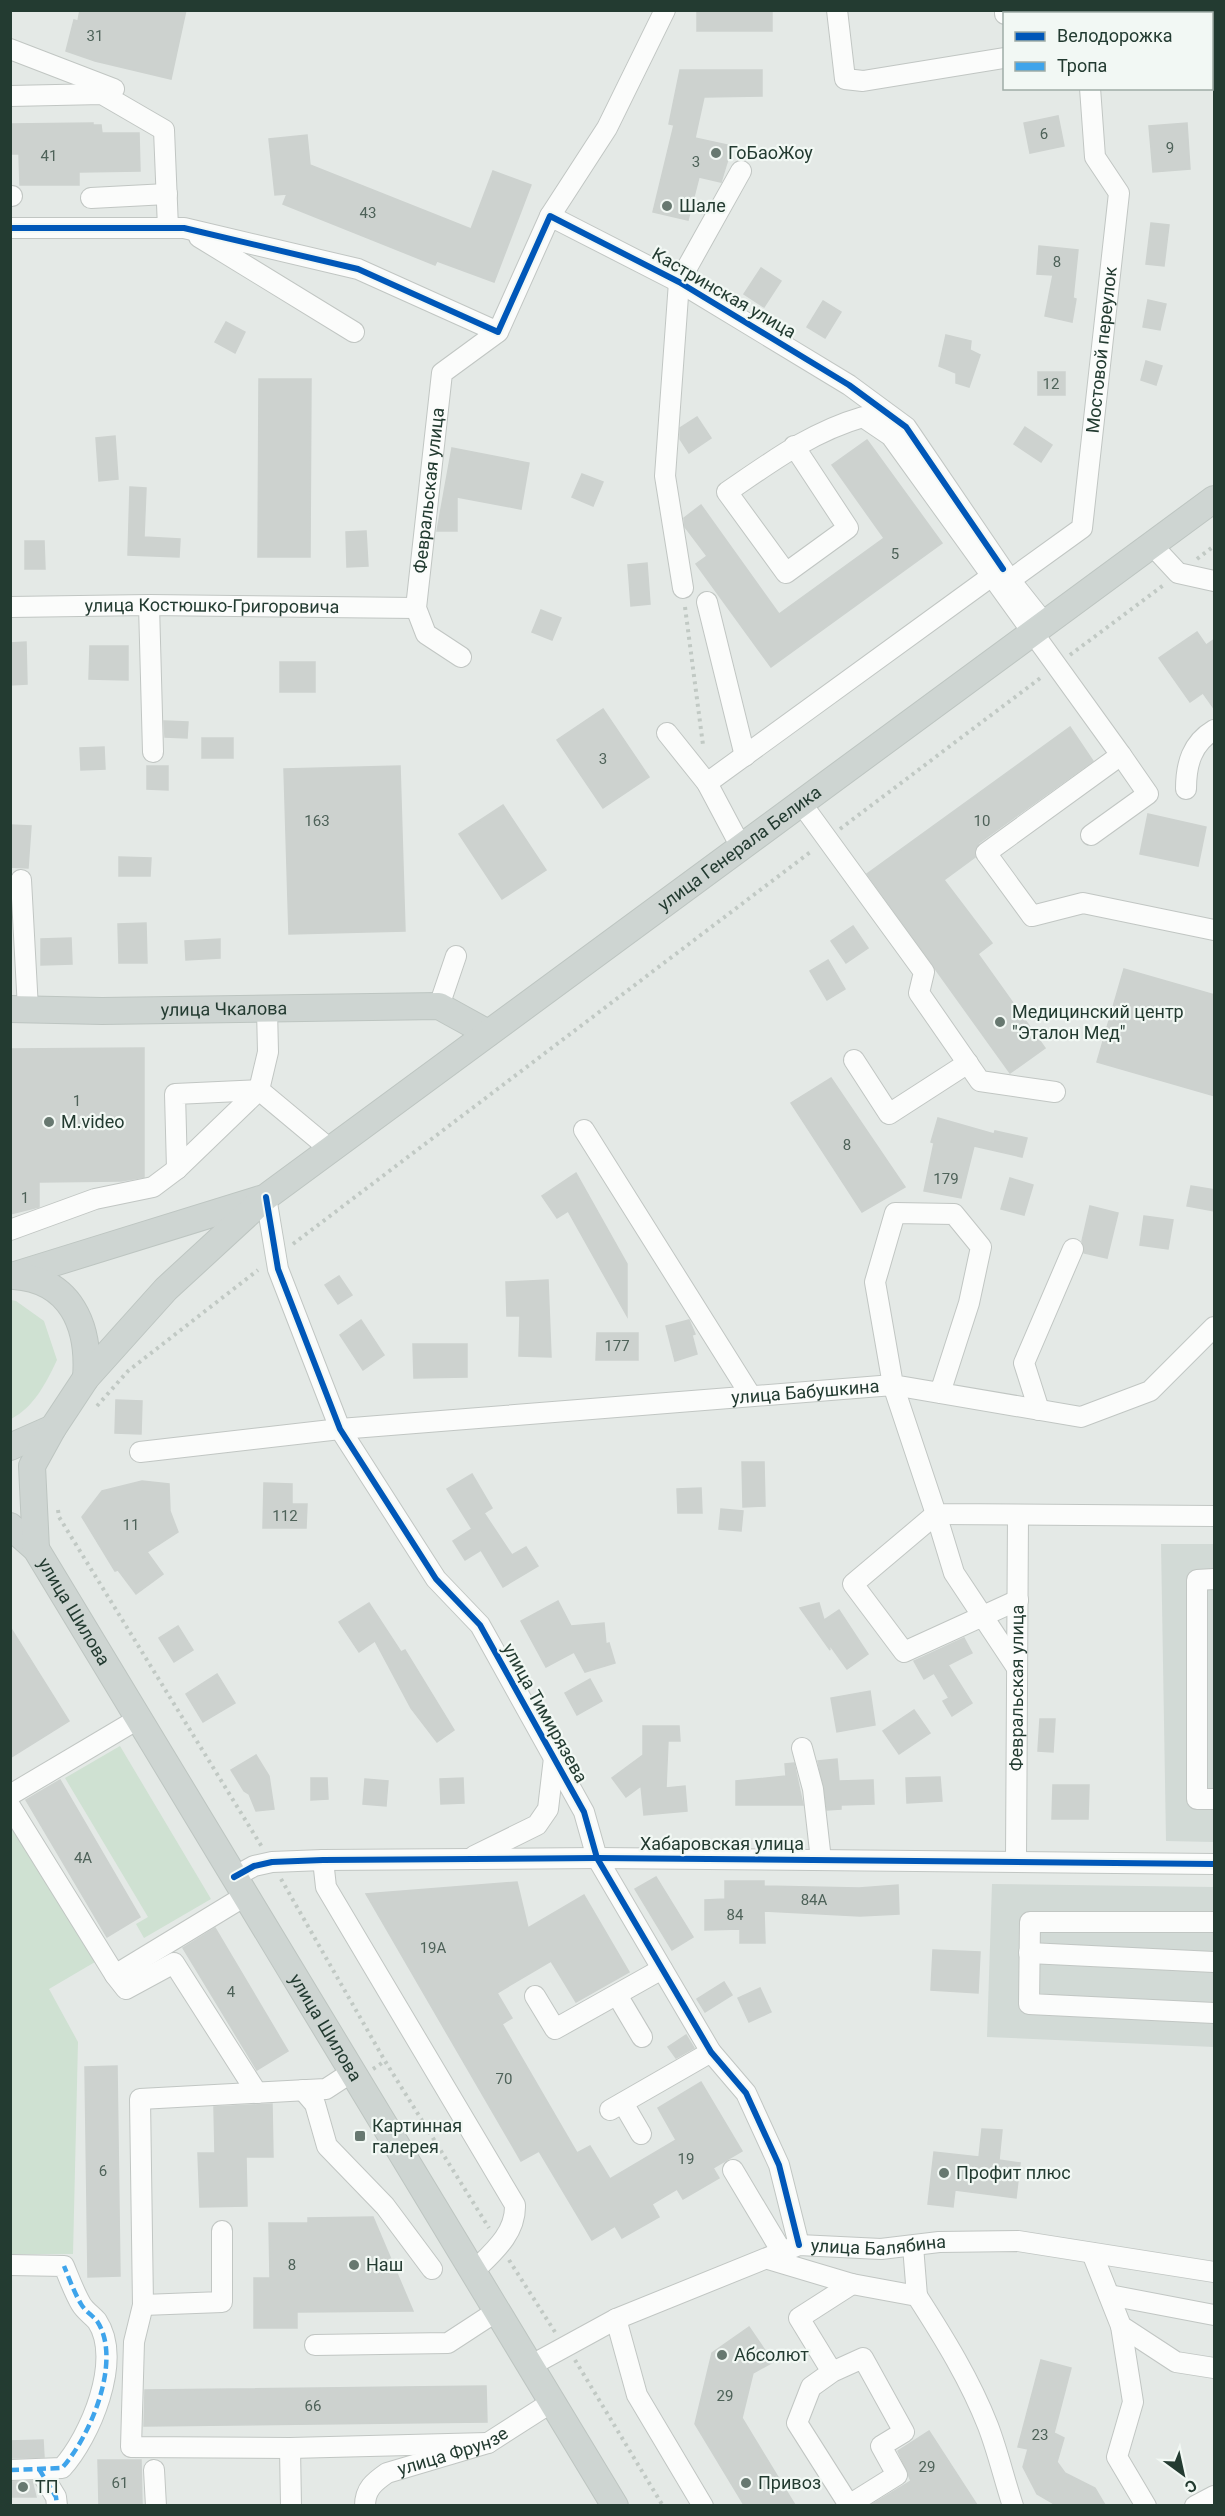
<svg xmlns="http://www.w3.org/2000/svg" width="1225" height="2516" viewBox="0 0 1225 2516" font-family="Roboto,sans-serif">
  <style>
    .built { fill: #d2dad6 }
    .green { fill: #cfe1d2 }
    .building { fill: #cdd2cf; stroke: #cdd2cf; stroke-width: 1.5 }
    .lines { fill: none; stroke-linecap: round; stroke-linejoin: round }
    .minor-casing { stroke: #c1c6c3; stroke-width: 22 }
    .major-casing { stroke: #bdc5c1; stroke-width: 28 }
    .path { stroke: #c1c9c4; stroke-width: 4; stroke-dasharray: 3 4.5; stroke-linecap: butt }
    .minor { stroke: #fbfcfb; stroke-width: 20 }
    .major { stroke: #ced5d2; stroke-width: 26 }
    .quiet { stroke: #3ea4eb; stroke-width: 4.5; stroke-dasharray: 9 4.5; stroke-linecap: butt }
    .cycleway-casing { stroke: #f2f8f4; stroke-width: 10 }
    .cycleway { stroke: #0057b8; stroke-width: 6 }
    .poi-dot { fill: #677870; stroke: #f2f8f4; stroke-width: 2 }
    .labels { text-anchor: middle; stroke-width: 4.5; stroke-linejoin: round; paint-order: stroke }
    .number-label { font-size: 15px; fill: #4e6259 }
    .poi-label { font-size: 18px; fill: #233b31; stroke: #f2f8f4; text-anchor: start }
    .street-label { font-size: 18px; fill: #233b31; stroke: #f2f8f4 }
  </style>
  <rect width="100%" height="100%" fill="#e4e9e6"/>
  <!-- built -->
  <g class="built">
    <path d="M1161,1544H1214V1842L1166,1841Z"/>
    <path d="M992,1884L1214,1887V2047L987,2037Z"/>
  </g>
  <!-- green -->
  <g class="green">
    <path d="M11,1300L16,1301L44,1321L57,1360C46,1383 34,1407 11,1419Z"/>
    <path d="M120,1746L211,1899L144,1938L136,1924L148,1917L65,1778Z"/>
    <path d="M10,1820L95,1962L49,1989L78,2042L73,2254H11Z"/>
  </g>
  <!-- building -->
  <g class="building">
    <path d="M80,10H186L171,79L95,61L66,51L74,20L78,21Z"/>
    <rect x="697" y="10" width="75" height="21"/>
    <path d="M680,70H762V96L704,97L695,138L732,146L721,182L699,177L688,220L653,212L674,125L669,124Z"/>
    <path d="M1058,116L1064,146L1030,153L1024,123Z"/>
    <path d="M93,123V125H101L102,133H139L140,171L79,172V185H20L19,154H10V124Z"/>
    <path d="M1187,123L1190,169L1153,172L1149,126Z"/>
    <path d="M307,135L310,165L471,229L493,171L531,185L494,282L437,261L435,265L283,204L287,194L275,195L269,139Z"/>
    <path d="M1151,223L1169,225L1164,266L1146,264Z"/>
    <path d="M1039,246L1078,250L1073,298L1076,299L1072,322L1045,316L1053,275L1037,274Z"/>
    <path d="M761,268L781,281L764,307L744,294Z"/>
    <path d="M1148,300L1166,304L1160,330L1143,327Z"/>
    <path d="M823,301L841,312L825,338L807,327Z"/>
    <path d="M226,322L245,332L235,353L215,342Z"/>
    <path d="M946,335L971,341L970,350L980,355L969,387L956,383V373L939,366Z"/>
    <path d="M1146,361L1162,366L1156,385L1141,380Z"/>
    <rect x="1038" y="372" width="27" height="23"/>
    <path d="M259,379H311L310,557H258Z"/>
    <path d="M697,417L711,438L689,453L680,439V428Z"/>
    <path d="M1025,427L1052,445L1041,462L1014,444Z"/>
    <path d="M115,436L118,479L99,481L96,438Z"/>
    <path d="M867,440L942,543L771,667L696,564L707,556L685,527L684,518L701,505L779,614L884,538L832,465Z"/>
    <path d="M452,448L529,463L521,509L457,497V531H437Z"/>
    <path d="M582,474L603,482L593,506L572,497Z"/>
    <path d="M130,487L146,488L144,537L180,539L179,557L128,555Z"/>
    <path d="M366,531L368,566L347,567L346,532Z"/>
    <path d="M25,541H44L45,569H25Z"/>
    <path d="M647,563L650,604L631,606L628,565Z"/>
    <path d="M541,610L561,618L552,640L532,632Z"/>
    <path d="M1197,632L1206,645L1215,639V710L1203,693L1190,702L1159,658Z"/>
    <path d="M26,642L27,684L10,685V643Z"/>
    <path d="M90,646H128V680L89,679Z"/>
    <rect x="280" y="662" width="35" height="30"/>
    <path d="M603,709L649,777L603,808L557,740Z"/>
    <path d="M164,721L188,722L187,738L165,737Z"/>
    <path d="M1070,727L1093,761L979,843L975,849V857L944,880L992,943L978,954L1045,1048L1010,1073L867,874Z"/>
    <rect x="202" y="738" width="31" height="20"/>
    <path d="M104,747L105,769L81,770L80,748Z"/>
    <path d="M147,766H168V790L147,789Z"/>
    <path d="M400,766L405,931L289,934L284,769Z"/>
    <path d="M503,805L546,870L502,899L459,834Z"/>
    <path d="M1148,814L1206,827L1198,866L1140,854Z"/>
    <path d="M10,825L31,826L28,868L10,867Z"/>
    <path d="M119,857L151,858L150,876H119Z"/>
    <path d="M146,923L147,963H119L118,924Z"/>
    <path d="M853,926L868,948L846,963L831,941Z"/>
    <path d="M71,938L72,964L41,965V939Z"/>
    <path d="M220,939V958L186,960L185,941Z"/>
    <path d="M828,960L845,989L827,1000L810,971Z"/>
    <path d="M1124,969L1215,995V1096L1097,1062Z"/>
    <path d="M144,1048V1177L121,1181L39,1182V1207L10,1214V1049Z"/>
    <path d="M831,1078L905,1187L862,1212L791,1103Z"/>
    <path d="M938,1118L994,1134L995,1131L1027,1138L1022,1157L974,1146L961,1198L924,1191L934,1143L931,1142Z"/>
    <path d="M576,1173L627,1264V1316L568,1211L557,1218L542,1196Z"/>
    <path d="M1010,1178L1033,1185L1024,1215L1001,1209Z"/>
    <path d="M1191,1186L1215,1190V1211L1187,1206Z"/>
    <path d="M1090,1206L1118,1213L1107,1258L1084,1253L1082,1241Z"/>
    <path d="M1144,1216L1173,1220L1168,1249L1140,1245Z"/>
    <path d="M339,1276L352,1295L338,1304L325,1285Z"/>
    <path d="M548,1280L551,1357L519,1356L520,1316H507L506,1282Z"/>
    <path d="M361,1320L384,1355L363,1370L340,1335Z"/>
    <path d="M689,1320L695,1334L692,1335L697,1354L675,1361L666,1326Z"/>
    <path d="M597,1333H638V1360H596Z"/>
    <path d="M413,1344H467V1377L414,1378Z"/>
    <path d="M116,1400L142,1401L141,1434L115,1433Z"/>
    <path d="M742,1462H764L765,1506L743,1507Z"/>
    <path d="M472,1474L492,1508L484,1513L512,1555L526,1547L538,1566L503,1587L481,1550L465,1560L453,1541L472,1529L447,1489Z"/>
    <path d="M142,1481L169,1484L170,1511L178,1532L147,1552L163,1574L136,1594L118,1570L115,1571L82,1517L102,1491Z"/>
    <path d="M264,1483L292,1484V1504H307L306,1528H263Z"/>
    <path d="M701,1488L702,1513H678L677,1489Z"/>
    <path d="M721,1509L743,1511L741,1531L719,1529Z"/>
    <path d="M558,1601L571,1626L604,1623L606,1644L609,1643L615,1663L585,1672L574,1652L546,1667L521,1621Z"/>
    <path d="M369,1603L401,1652L405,1650L454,1730L437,1742L411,1708L375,1641L359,1652L339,1622Z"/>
    <path d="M819,1603L824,1620L839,1610L868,1654L847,1669L829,1644L830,1650L800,1608Z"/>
    <path d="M178,1626L193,1650L174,1662L159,1638Z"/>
    <path d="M10,1627L69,1721L10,1758Z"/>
    <path d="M964,1638L972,1653L948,1665L972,1703L952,1716L943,1701L949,1698L934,1673L924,1679L914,1661Z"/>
    <path d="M217,1674L235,1703L203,1722L186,1694Z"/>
    <path d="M590,1679L602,1701L577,1715L565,1693Z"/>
    <path d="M870,1691L875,1725L837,1732L831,1698Z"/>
    <path d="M914,1710L930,1733L899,1754L883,1731Z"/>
    <path d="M1040,1719H1055L1053,1752L1038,1751Z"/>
    <path d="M643,1726H679L680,1741H668L666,1788L685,1786L687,1811L644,1815L641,1786L626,1797L612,1778L643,1755Z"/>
    <path d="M256,1755L269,1776L274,1809L256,1811L249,1794L244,1791L231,1770Z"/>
    <path d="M837,1759L839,1781L873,1780L874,1804L841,1805V1809L827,1810L818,1761Z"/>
    <path d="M794,1763L803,1805H736V1781L786,1776L785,1764Z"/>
    <path d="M940,1777L942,1801L907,1803L906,1778Z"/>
    <path d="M311,1778H327L328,1799L311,1800Z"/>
    <path d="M463,1778L464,1803L441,1804L440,1779Z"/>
    <path d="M365,1779L388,1781L386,1806L363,1804Z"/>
    <path d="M60,1780L140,1917L107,1937L26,1800Z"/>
    <path d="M1053,1785H1089L1088,1819H1052Z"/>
    <path d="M656,1877L693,1937L672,1950L635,1889Z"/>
    <path d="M725,1881H764V1886L859,1888L898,1885L899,1914L860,1916L764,1911L765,1943H740V1929L705,1930V1900L725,1899Z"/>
    <path d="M517,1882L528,1928L584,1895L629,1972L576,2002L551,1961L497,1993L512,2018L502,2024L577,2153L590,2146L610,2179L676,2140L658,2108L701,2082L742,2151L713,2168L719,2178L683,2199L677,2189L652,2204L659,2217L622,2238L615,2226L592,2240L539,2151L521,2161L366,1894Z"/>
    <path d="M215,1928L288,2051L257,2070L183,1948Z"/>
    <path d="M933,1950L980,1952L978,1993L931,1990Z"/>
    <path d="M724,1982L732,1995L705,2012L697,1999Z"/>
    <path d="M760,1988L771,2012L749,2022L738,1998Z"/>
    <path d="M686,2035L694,2048L676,2058L668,2047Z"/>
    <path d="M117,2066L120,2276L88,2277L85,2067Z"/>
    <path d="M272,2104L273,2157H246L247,2206L200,2207L198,2153H215L214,2107Z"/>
    <path d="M982,2129L1002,2130L999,2160L1020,2163L1016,2198L955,2190L953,2207L928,2204L934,2152L979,2157Z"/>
    <path d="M373,2217L413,2311L297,2312V2328H254V2278H270L269,2223H308V2218Z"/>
    <path d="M749,2327L773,2362L753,2373L742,2418L795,2505H744L695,2424L712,2353Z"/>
    <path d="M1041,2360L1071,2368L1054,2433L1064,2438L1057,2462L1065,2473L1095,2488L1105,2505H1056L1037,2494L1023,2467L1028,2449L1018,2447Z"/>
    <path d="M486,2386L487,2422L144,2426L145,2390Z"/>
    <path d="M929,2431L977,2505H871L911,2481L898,2451Z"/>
    <path d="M43,2440L44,2457L10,2458V2441Z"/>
    <path d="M98,2460H141L142,2505H99Z"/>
    <path d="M32,2481L36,2497H10V2482Z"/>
  </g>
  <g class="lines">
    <!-- minor casing -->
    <g class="minor-casing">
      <g id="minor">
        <path d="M837,10L845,79L863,81L1004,58"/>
        <path d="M1005,10V14"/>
        <path d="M10,49L114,89"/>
        <path d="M1212,74H1214"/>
        <path d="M10,96L102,94L164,130L168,228"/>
        <path d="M10,196H12"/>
        <path d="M91,198L167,194"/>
        <path d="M550,216L607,128L665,10"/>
        <path d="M10,228H184L358,269L498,332L550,216L679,282L849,385L906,427L1010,580L1045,624"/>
        <path d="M199,237L354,332"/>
        <path d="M794,446L848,528L786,573L727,492C771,462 811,432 863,417L891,436L1121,755L986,853L1032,916L1083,903L1214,930"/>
        <path d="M1152,545L1178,573L1214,581"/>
        <path id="s1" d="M1010,580L1082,528L1119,193L1095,157L1090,88"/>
        <path d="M683,588L665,476L679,282L741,171"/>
        <path d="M707,602L745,756"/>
        <path d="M149,605L153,752"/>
        <path id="s2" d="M10,607L149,605L416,608"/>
        <path id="s3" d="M461,657L426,634L416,608L442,373L498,332"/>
        <path d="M667,733L707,783L741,847"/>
        <path d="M707,783L1000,570"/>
        <path d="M1186,789C1186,764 1192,743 1214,730"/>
        <path d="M801,803L924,972L919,993L980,1081L1055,1092"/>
        <path d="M1091,835L1148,794L1121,755"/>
        <path d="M21,880L28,1009"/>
        <path d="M439,1006L456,956"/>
        <path d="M854,1060L889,1114L968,1063"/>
        <path d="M584,1130L751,1396"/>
        <path d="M177,1169L175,1094L259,1090L331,1150"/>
        <path d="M266,1197L278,1269L340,1429L436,1579L480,1625L584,1812L597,1858L711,2052L746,2093L779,2165L799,2245"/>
        <path d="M10,1230L95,1199L153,1187L177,1169L259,1090L268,1052L267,1009"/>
        <path d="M940,1393L969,1303L981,1247L954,1214L895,1213L875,1282L893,1385L1081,1417L1150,1391L1214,1327"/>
        <path d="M1039,1410L1024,1363L1073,1249"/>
        <path id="s4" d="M140,1452L340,1429L893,1385L936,1514L1214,1516"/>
        <path d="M1214,1579L1197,1580V1799H1214"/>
        <path d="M1017,1668L954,1573L936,1514L853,1584L904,1652L1018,1600"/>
        <path d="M802,1748L813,1789L821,1860"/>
        <path d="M10,1795L138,1719"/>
        <path d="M10,1806L115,1975L245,1896"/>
        <path d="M474,1856L537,1825L548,1809L554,1758"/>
        <path d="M323,1860L326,1887L515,2205C516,2234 492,2253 473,2272"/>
        <path id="s5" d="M1016,1860L1018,1515"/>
        <path d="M234,1877L254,1866L272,1862L323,1860L597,1858L1214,1864"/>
        <path d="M1214,1922H1030L1029,2004L1214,2013"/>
        <path d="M1029,1953L1214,1962"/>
        <path d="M115,1975L126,1989L174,1963L257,2093"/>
        <path d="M617,1995L642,2037"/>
        <path d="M535,1996L555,2029L662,1969"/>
        <path d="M352,2072L326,2089L140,2099L143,2305L134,2342L131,2447L290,2448L488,2443"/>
        <path d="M303,2090L315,2104L327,2146L385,2206L432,2269"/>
        <path d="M623,2103L641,2134"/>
        <path d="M610,2110L711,2052"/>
        <path d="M733,2170L782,2252"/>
        <path d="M913,2246L917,2296"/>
        <path d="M1092,2253L1121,2326L1176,2362L1214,2368"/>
        <path d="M768,2259L852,2284L917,2296C944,2338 970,2380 988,2426C998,2452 1004,2479 1013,2506"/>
        <path d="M10,2265L64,2266C69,2278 74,2292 81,2304C85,2311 92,2315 97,2321C123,2360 90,2437 62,2468L10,2470"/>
        <path d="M1109,2295L1214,2315"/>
        <path d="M143,2305L222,2302V2231"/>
        <path d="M616,2319L637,2395L703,2506"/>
        <path d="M1121,2326L1133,2402L1117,2457L1146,2506"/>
        <path d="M315,2345L448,2343L497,2311"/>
        <path id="s6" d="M530,2366L616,2319L799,2245L881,2249L939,2242L1018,2241L1214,2272"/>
        <path d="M832,2372L863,2358L904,2432L881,2446L897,2475L849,2505L797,2423L811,2387L832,2372L799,2318L852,2284"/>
        <path d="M290,2448L291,2506"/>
        <path d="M39,2469L56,2497L57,2506"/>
        <path d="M154,2470L156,2506"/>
        <path id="s7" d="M365,2506C365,2489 374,2482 387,2473L488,2443L552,2402"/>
        <path d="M1195,2506L1214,2496"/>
      </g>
    </g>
    <!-- major casing -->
    <g class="major-casing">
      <g id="major">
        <path id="s8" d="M10,1009L102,1011L439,1006L488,1033"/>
        <path d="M15,1275L260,1199"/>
        <path d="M14,1276C71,1280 90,1326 86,1378"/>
        <path d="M10,1447L53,1428"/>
        <path id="s9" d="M10,1526L36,1549L615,2506"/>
        <path id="s10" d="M36,1549L32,1466L53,1428L86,1378L166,1289L266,1197L1214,499"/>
      </g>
    </g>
    <!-- path -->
    <g class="path">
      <path d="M1197,559L1214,546"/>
      <path d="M685,607L703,745"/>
      <path d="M1070,655L1165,584"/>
      <path d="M840,829L1043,676"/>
      <path d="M293,1244L813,850"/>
      <path d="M97,1406L128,1371L258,1270"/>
      <path d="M58,1510L59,1517L262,1847"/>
      <path d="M281,1879L385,2061L489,2228"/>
      <path d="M373,2069L385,2061"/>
      <path d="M509,2260L555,2332"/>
      <path d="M575,2360L663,2506"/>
    </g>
    <!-- minor -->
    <use href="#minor" class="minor"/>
    <!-- major -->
    <use href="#major" class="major"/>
    <!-- quiet -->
    <g class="quiet">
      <path d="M39,2469L56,2497L57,2506"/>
      <path d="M10,2470L62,2468C90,2437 123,2360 97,2321C92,2315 85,2311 81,2304C74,2292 69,2278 64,2266"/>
    </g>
    <!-- cycleway casing -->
    <g class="cycleway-casing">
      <g id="cycleway">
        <path d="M10,228H184L358,269L498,332L550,216L679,282L849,385L906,427L1003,569"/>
        <path d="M266,1197L278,1269L340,1429L436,1579L480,1625L584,1812L597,1858L711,2052L746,2093L779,2165L799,2245"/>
        <path d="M234,1877L254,1866L272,1862L323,1860L597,1858L1214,1864"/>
      </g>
    </g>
    <!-- cycleway -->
    <use href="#cycleway" class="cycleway"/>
  </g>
  <!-- markers -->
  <g class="poi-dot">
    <circle cx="716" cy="153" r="6"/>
    <circle cx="667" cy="206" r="6"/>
    <circle cx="1000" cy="1022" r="6"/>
    <circle cx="49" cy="1122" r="6"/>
    <rect x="354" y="2130" width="12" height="12" rx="3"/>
    <circle cx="944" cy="2173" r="6"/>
    <circle cx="354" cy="2265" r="6"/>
    <circle cx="722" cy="2355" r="6"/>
    <circle cx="746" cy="2483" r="6"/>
    <circle cx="23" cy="2487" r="6"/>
  </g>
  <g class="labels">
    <!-- number labels -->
    <g class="number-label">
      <text x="95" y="41">31</text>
      <text x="1044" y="139">6</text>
      <text x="1170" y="153">9</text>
      <text x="49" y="161">41</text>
      <text x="696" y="167">3</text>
      <text x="368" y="218">43</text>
      <text x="1057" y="267">8</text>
      <text x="1051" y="389">12</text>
      <text x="895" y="559">5</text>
      <text x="603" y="764">3</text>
      <text x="317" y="826">163</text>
      <text x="982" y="826">10</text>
      <text x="77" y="1106">1</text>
      <text x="847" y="1150">8</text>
      <text x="946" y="1184">179</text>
      <text x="25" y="1203">1</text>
      <text x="617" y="1351">177</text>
      <text x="285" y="1521">112</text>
      <text x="131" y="1530">11</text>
      <text x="83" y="1863">4А</text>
      <text x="814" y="1905">84А</text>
      <text x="735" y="1920">84</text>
      <text x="433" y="1953">19А</text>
      <text x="231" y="1997">4</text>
      <text x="504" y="2084">70</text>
      <text x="686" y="2164">19</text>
      <text x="103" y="2176">6</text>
      <text x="292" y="2270">8</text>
      <text x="725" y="2401">29</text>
      <text x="313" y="2411">66</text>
      <text x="1040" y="2440">23</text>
      <text x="927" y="2472">29</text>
      <text x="120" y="2488">61</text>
    </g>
    <!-- poi labels -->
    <g class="poi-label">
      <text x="728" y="159">ГоБаоЖоу</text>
      <text x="679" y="212">Шале</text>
      <text x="1012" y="1018">Медицинский центр<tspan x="1012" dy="21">"Эталон Мед"</tspan></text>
      <text x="61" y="1128">M.video</text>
      <text x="372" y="2132">Картинная<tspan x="372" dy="21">галерея</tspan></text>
      <text x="956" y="2179">Профит плюс</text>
      <text x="366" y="2271">Наш</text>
      <text x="734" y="2361">Абсолют</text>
      <text x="758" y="2489">Привоз</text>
      <text x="35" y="2493">ТП</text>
    </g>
    <!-- street labels -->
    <g class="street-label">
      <text transform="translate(724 293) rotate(30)" y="6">Кастринская улица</text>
      <text dy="6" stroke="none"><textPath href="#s1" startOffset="268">Мостовой переулок</textPath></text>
      <text dy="6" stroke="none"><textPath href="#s3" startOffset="188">Февральская улица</textPath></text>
      <text dy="6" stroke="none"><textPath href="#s2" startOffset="202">улица Костюшко-Григоровича</textPath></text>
      <text dy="6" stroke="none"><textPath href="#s10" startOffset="1030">улица Генерала Белика</textPath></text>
      <text dy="6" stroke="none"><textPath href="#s8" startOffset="214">улица Чкалова</textPath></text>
      <text dy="6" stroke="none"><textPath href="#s4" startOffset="668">улица Бабушкина</textPath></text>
      <text dy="6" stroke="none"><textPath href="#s9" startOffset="108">улица Шилова</textPath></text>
      <text dy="6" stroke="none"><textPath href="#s5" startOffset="172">Февральская улица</textPath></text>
      <text transform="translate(545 1713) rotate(61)" y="6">улица Тимирязева</text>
      <text x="722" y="1850">Хабаровская улица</text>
      <text dy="6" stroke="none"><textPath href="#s9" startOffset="594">улица Шилова</textPath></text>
      <text dy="6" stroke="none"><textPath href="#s6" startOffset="375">улица Балябина</textPath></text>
      <text dy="6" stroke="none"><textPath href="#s7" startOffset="111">улица Фрунзе</textPath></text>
    </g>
  </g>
  <!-- border -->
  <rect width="1225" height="2516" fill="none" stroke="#233b31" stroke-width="24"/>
  <!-- legend -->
  <rect x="1003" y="12" width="210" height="78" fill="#f2f8f4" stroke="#9faca6" stroke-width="1.5"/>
  <rect x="1015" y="32" width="30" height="9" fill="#0057b8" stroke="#9faca6" stroke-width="1.5"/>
  <text x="1057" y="42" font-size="18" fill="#233b31">Велодорожка</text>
  <rect x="1015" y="62" width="30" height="9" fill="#3ea4eb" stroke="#9faca6" stroke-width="1.5"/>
  <text x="1057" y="72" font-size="18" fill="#233b31">Тропа</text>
  <!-- north arrow -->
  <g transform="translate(1183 2474) rotate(147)" stroke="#f2f8f4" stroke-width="4.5" paint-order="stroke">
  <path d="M0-4.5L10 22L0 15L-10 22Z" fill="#233b31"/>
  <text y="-9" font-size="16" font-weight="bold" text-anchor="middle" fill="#233b31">С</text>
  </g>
</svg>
